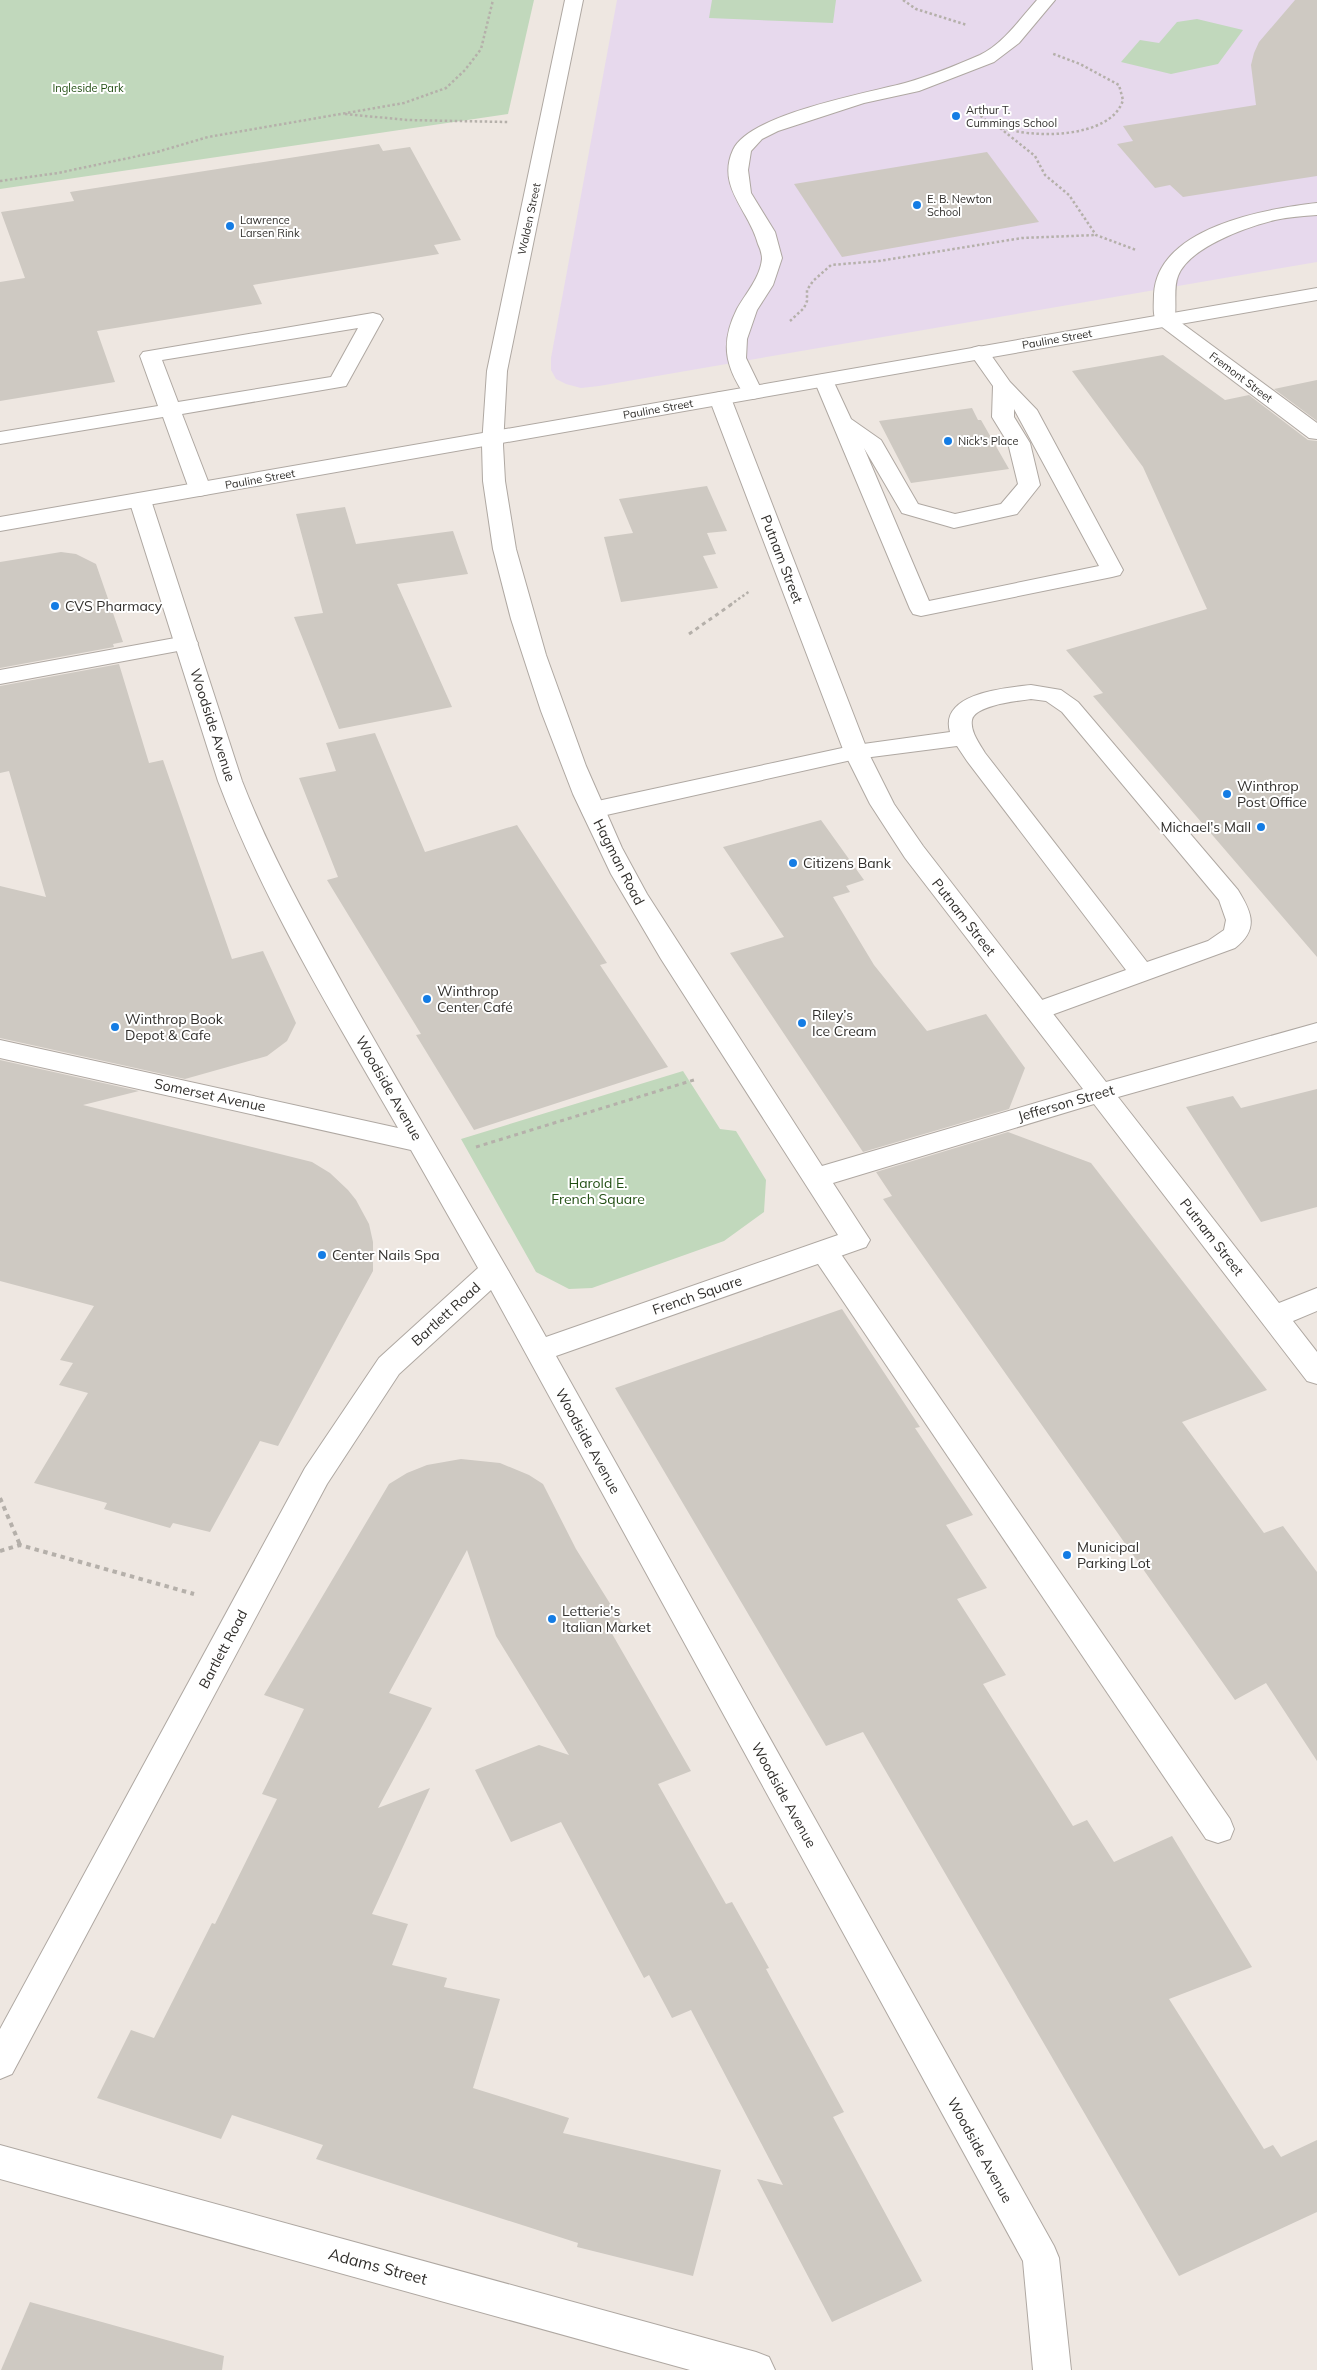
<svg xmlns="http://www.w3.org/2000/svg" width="1317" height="2370" viewBox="0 0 1317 2370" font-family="Mulish,sans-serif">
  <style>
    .education { fill: #e7d9ed }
    .green { fill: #c1d8bc }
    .building { fill: #cec9c2 }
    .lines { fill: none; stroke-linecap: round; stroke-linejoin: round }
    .service-casing { stroke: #afa8a2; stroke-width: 2 }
    .minor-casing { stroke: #afa8a2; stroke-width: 2 }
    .secondary-casing { stroke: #afa8a2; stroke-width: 2 }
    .path-far2 { stroke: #b5b0aa; stroke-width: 2.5; stroke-dasharray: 2.5 2.5; stroke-linecap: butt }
    .path-far1 { stroke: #b5b0aa; stroke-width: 3; stroke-dasharray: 4 4; stroke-linecap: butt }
    .path { stroke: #b5b0aa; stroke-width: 4; stroke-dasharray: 4.5 4.5; stroke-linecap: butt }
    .service { fill: #fff; fill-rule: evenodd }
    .minor { fill: #fff; fill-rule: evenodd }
    .secondary { fill: #fff; fill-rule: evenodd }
    .poi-dot { fill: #147ce4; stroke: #fff; stroke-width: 2 }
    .labels { text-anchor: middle; stroke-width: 4; stroke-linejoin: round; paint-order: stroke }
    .far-park-label { font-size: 11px; fill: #214e12; stroke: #fff }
    .far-poi-label { font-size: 11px; fill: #312f2c; stroke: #fff; text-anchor: start }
    .far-street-label { font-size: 11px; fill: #312f2c; stroke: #fff }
    .street-label { font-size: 14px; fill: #312f2c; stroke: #fff }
    .poi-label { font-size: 14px; fill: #312f2c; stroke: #fff; text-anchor: start }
    .park-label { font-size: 14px; fill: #214e12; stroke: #fff }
    .near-street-label { font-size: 16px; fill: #312f2c; stroke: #fff }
  </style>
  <rect width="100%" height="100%" fill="#eee7e1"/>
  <!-- education -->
  <path class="education" d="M617,0H1317V262L599,386L581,388L566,384L556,379L551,370V358Z"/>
  <!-- green -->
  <g class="green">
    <path d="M0,0H534L508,114L0,189Z"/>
    <path d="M712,0H836L833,23L709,18Z"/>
    <path d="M1197,19L1243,30L1218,64L1171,74L1121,62L1140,40L1159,43L1177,22Z"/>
    <path d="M683,1071L720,1129L736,1131L766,1180L764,1212L724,1241L592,1288L569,1289L536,1272L461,1139Z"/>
  </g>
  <!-- building -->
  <g class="building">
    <path d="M1295,0H1317V176L1183,197L1170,185L1155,188L1117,144L1133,141L1123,126L1256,105L1251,65L1254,53L1259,42Z"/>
    <path d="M379,144L383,151L410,147L461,240L434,245L439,254L253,285L262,304L97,331L115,382L0,401V282L25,278L1,212L74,201L70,192Z"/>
    <path d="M987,152L1039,222L842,257L794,184Z"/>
    <path d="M1163,355L1225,400L1249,395L1308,440L1317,441V957L1093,696L1103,693L1066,650L1207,609L1143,467L1072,371Z"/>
    <path d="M1317,380V421L1274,389Z"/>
    <path d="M972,408L978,420H981L1009,469L911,483L879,421Z"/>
    <path d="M707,486L727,531L707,533L716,554L703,556L718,588L621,602L604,537L633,533L619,499Z"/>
    <path d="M345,507L356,544L453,531L468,574L397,584L452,707L339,729L294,617L323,613L296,514Z"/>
    <path d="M61,552L76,554L96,564L123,642L113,644L114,647L0,668V562Z"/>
    <path d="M119,664L149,763L163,760L232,959L263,951L296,1023L287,1041L267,1056L185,1079L0,1038V886L46,897L9,771L0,773V686Z"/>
    <path d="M375,733L425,852L517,825L607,963L600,965L668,1067L474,1130L416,1035L421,1034L327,880L338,877L299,778L336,771L326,743Z"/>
    <path d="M821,820L864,880L846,886L850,892L833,897L874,965L927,1031L986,1014L1025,1068L1009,1109L863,1152L730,953L784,937L723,847Z"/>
    <path d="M0,1060L139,1091L83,1105L312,1162L330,1173L348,1190L356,1200L369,1224L373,1242V1271L278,1446L260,1441L210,1532L173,1523L170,1528L104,1509L107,1503L34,1483L88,1393L59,1385L73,1363L60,1360L94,1306L0,1281Z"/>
    <path d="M1317,1089V1207L1261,1222L1186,1107L1233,1096L1241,1108Z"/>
    <path d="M1008,1132L1091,1163L1267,1390L1182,1422L1264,1533L1283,1526L1317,1572V1761L1266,1683L1235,1700L883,1199L892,1196L876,1172Z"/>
    <path d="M842,1309L920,1427L915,1428L973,1515L946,1525L987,1588L957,1599L1006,1675L983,1684L1073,1826L1087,1820L1114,1862L1172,1836L1252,1967L1169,1999L1264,2149L1273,2145L1281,2157L1317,2140V2212L1179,2276L863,1732L826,1746L615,1388Z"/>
    <path d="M461,1459L500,1463L529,1475L543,1484L576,1549L624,1626L611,1632L691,1771L658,1784L726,1904L732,1902L769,1968L766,1969L844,2112L833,2117L922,2281L832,2322L757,2179L783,2185L691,2010L672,2018L649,1975L644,1978L561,1822L511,1842L475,1770L539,1745L569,1755L496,1636L467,1550L389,1693L432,1708L378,1808L430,1788L372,1914L408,1924L392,1965L447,1978L444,1987L500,1999L473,2088L569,2118L563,2133L721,2170L693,2276L577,2247L578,2243L316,2159L323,2145L232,2115L221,2139L97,2098L131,2030L154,2038L212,1923L215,1924L277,1799L262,1794L304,1709L264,1695L389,1484L407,1473L427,1465Z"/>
    <path d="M30,2302L224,2356L222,2370H1Z"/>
  </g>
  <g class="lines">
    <!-- service casing -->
    <g class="service-casing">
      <g id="service">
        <path d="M1037,0H1055L1019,43L994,62L919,91L864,103L778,131L762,139L751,151L748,170L751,193L775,232L782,258L773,285L757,310L747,339L746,358L763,393L760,397L753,399L746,397C725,367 720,343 737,309C746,293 760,278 762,259C762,254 760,248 758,244C750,211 716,187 733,150C749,114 868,93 905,83C930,76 957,65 980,55C1003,44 1020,19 1037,0Z"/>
        <path d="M1317,203V215C1303,216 1289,217 1275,220C1247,227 1189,247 1178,276C1172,290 1179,315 1172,324L1165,326L1158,324C1152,317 1154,304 1154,294C1158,227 1265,209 1317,203Z"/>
        <path d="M373,313L380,315L383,319L346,386L182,414L211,489L208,494L200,496L192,494L189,489L163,417L0,444V432L158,406L140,356L143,352ZM358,328L331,377L178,402L162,360Z"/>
        <path d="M979,346L986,348L1010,382L1037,410L1123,570L1120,575L1112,577L921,616L913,614L910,609L814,380L817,376L824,374L831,376L851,419L881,440L918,504L955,514L1001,504L1018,484L1008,443L992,417L993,386L969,352L972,348ZM1014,409L1099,566L929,601L864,448L902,513L954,528L1017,514L1040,485L1030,443L1014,417Z"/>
        <path d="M186,636L194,638L198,643L194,648L0,684V670Z"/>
        <path d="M1031,685L1061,690L1078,702L1238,890C1252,913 1259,929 1235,948L1046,1017L1037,1020L1028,1017L1024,1011L1028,1005L1126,970L967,761L957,746L856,759L593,818L584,816L581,810L584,804L593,802L856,745L950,732C939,693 1005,688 1031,685ZM1031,699L1046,701L1062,712L1219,900L1226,920L1224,930L1208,941L1147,962L985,753C979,743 970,731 972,720C975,705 1018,701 1031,699Z"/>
        <path d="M824,1241L834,1244L1230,1819L1234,1829L1230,1839L1218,1843L1206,1839L814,1258L810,1251L814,1244Z"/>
      </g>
    </g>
    <!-- minor casing -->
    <g class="minor-casing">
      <g id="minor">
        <path d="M565,0H583L507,371L503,445L505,481L516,549L546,655L586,766L622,848L647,894L822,1166L1083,1089L905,858L870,804L844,752L709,398L713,394L720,392L727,394L731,398L868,752L894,804L923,846L1106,1082L1317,1023V1041L1118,1097L1279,1303L1317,1288V1311L1293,1321L1317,1352V1384L1307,1381L1094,1104L833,1183L870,1240L866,1247L556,1356L1054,2246L1059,2258L1071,2370H1033L1023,2261L491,1290L399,1374L327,1484L12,2074L0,2079V2029L305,1468L379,1358L478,1268L411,1150L0,1058V1040L398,1128C333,1015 264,903 218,781L129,500L132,495L140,493L148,495L151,500L242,781C271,856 311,926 350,997C414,1111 482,1223 546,1337L838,1235L661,959L611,874L573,794L541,711L511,619L493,549L483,481L482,445L487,371Z"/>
        <path d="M1165,314L1172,316L1317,423V439L1309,438L1158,324L1155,320L1158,316Z"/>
        <path d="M0,2145L756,2352L769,2357L775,2370H690L0,2179Z"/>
      </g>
    </g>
    <!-- secondary casing -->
    <g class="secondary-casing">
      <path id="secondary" d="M1317,288V300L0,531V517Z"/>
    </g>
    <!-- path-far2 -->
    <g class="path-far2">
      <path d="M903,0L916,9L967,25"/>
      <path d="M970,105C978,114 986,122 997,126C1028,139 1111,140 1123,100L1119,85L1080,64L1051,53"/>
      <path d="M345,114L407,120L508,122"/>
      <path d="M1000,128L1035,156L1045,175L1069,195L1096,235L1136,250"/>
      <path d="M0,181L58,173L157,152L208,137L404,103L446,88L465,70L481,49L493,0"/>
      <path d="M790,321L804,308L807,301V290L813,281L831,265L879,261L1022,238L1096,235"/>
      <path d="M730,605L750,591"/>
    </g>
    <!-- path-far1 -->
    <g class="path-far1">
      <path d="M689,634L732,604"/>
      <path d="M476,1147L697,1079"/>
    </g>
    <!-- path -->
    <g class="path">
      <path d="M0,1498L20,1545"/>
      <path d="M0,1551L20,1545L194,1594"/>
    </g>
    <!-- service -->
    <use href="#service" class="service"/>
    <!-- minor -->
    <use href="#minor" class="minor"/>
    <!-- secondary -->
    <use href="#secondary" class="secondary"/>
  </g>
  <!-- markers -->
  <g class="poi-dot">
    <circle cx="956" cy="116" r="5"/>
    <circle cx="917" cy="205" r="5"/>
    <circle cx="230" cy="226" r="5"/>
    <circle cx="948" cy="441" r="5"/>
    <circle cx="55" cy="606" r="5"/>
    <circle cx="1227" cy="794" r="5"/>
    <circle cx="1261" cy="827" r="5"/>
    <circle cx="793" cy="863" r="5"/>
    <circle cx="427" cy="999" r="5"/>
    <circle cx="802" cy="1023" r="5"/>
    <circle cx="115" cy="1027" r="5"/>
    <circle cx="322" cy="1255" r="5"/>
    <circle cx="1067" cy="1555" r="5"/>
    <circle cx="552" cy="1619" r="5"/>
  </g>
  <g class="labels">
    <!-- far-park labels -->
    <g class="far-park-label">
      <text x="88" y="92">Ingleside Park</text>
    </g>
    <!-- far-poi labels -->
    <g class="far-poi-label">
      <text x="966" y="114">Arthur T.<tspan x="966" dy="13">Cummings School</tspan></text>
      <text x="927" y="203">E. B. Newton<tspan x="927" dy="13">School</tspan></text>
      <text x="240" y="224">Lawrence<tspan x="240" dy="13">Larsen Rink</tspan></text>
      <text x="958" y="445">Nick's Place</text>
    </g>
    <!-- far-street labels -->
    <g class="far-street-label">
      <text transform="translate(529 219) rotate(-78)" y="4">Walden Street</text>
      <text transform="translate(1057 339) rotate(-10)" y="4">Pauline Street</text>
      <text transform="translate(1241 377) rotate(37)" y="4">Fremont Street</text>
      <text transform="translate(658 409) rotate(-10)" y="4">Pauline Street</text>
      <text transform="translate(260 479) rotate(-10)" y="4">Pauline Street</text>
    </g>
    <!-- street labels -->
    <g class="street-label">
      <text transform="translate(782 559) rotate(69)" y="5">Putnam Street</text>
      <text transform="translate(213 725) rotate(72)" y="5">Woodside Avenue</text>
      <text transform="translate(619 862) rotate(63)" y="5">Hagman Road</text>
      <text transform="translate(964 917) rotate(52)" y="5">Putnam Street</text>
      <text transform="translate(389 1088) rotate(60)" y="5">Woodside Avenue</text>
      <text transform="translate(210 1095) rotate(12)" y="5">Somerset Avenue</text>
      <text transform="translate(1066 1103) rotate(-16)" y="5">Jefferson Street</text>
      <text transform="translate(1212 1237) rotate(52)" y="5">Putnam Street</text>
      <text transform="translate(697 1295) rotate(-19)" y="5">French Square</text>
      <text transform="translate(446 1314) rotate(-42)" y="5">Bartlett Road</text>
      <text transform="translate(588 1441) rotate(61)" y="5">Woodside Avenue</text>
      <text transform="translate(223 1649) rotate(-62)" y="5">Bartlett Road</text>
      <text transform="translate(784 1795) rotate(61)" y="5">Woodside Avenue</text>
      <text transform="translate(980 2150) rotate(61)" y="5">Woodside Avenue</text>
    </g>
    <!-- poi labels -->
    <g class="poi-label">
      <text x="65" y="611">CVS Pharmacy</text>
      <text x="1237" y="791">Winthrop<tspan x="1237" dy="16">Post Office</tspan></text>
      <text x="1251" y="832" text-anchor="end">Michael's Mall</text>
      <text x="803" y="868">Citizens Bank</text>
      <text x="437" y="996">Winthrop<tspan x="437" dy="16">Center Café</tspan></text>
      <text x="812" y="1020">Riley’s<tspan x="812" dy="16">Ice Cream</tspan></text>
      <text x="125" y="1024">Winthrop Book<tspan x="125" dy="16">Depot &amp; Cafe</tspan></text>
      <text x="332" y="1260">Center Nails Spa</text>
      <text x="1077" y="1552">Municipal<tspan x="1077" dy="16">Parking Lot</tspan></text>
      <text x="562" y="1616">Letterie's<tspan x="562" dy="16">Italian Market</tspan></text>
    </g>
    <!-- park labels -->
    <g class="park-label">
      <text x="598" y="1188">Harold E.<tspan x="598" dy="16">French Square</tspan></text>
    </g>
    <!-- near-street labels -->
    <g class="near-street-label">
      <text transform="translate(378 2266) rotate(15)" y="6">Adams Street</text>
    </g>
  </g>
</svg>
